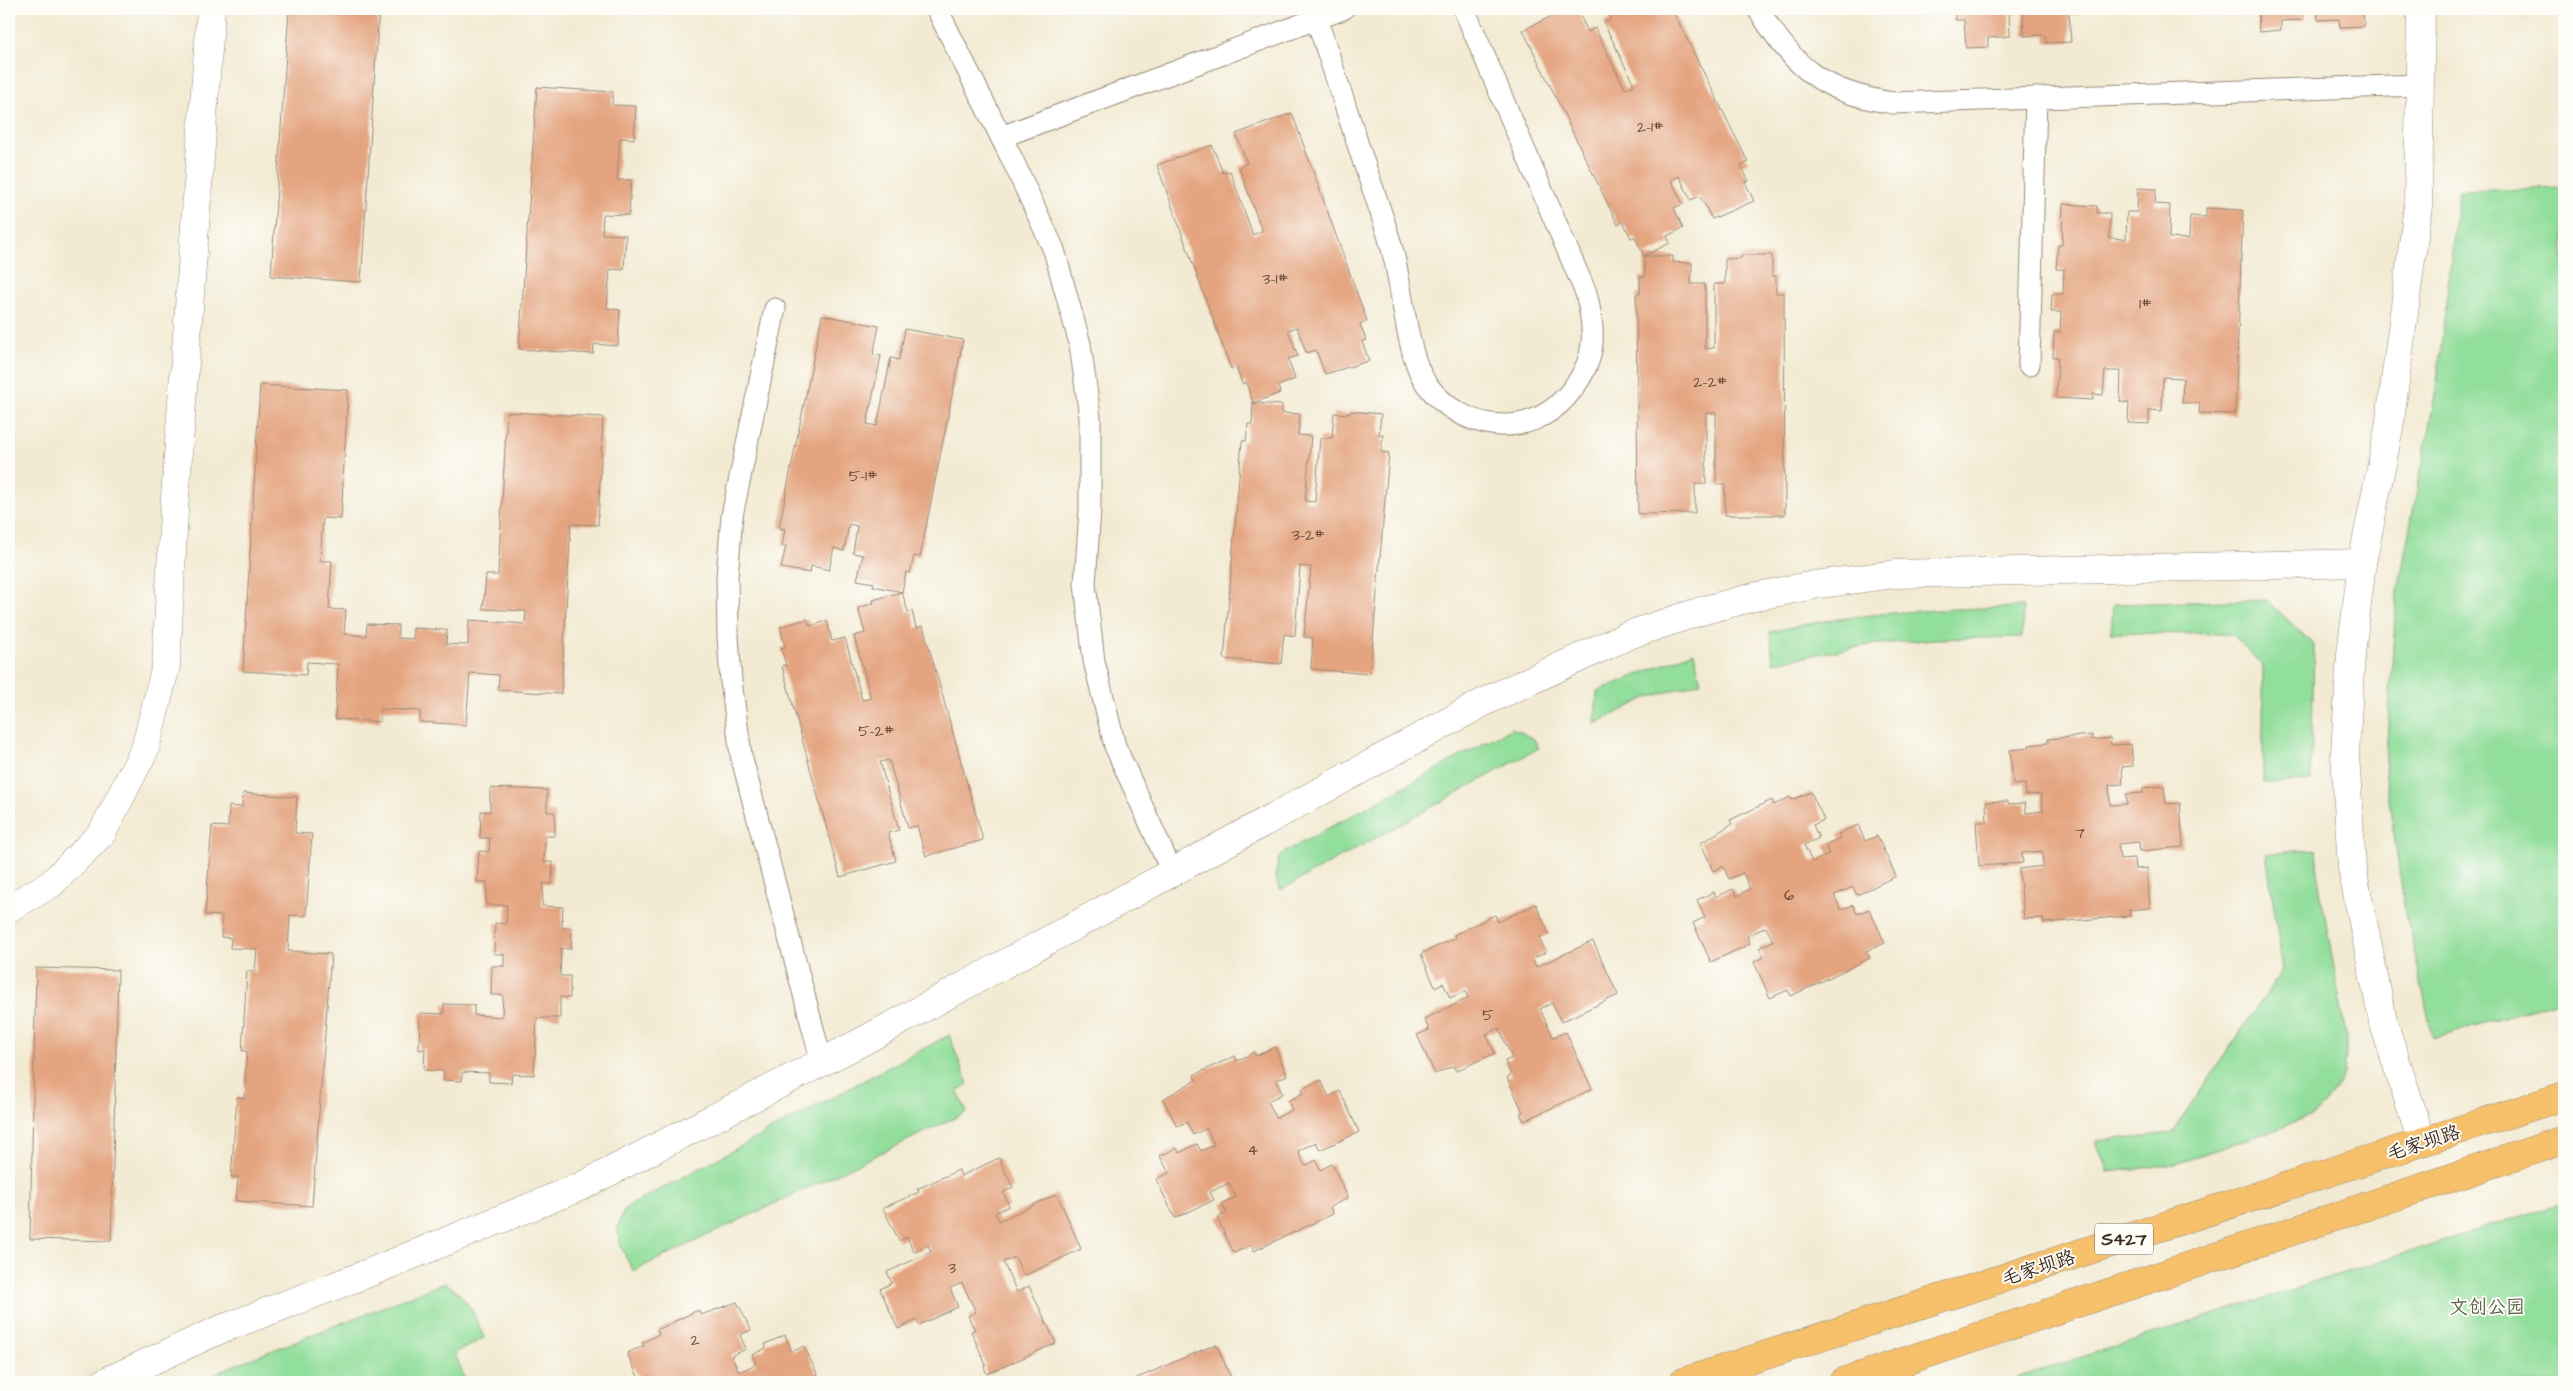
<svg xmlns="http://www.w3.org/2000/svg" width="2573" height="1391" viewBox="0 0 2573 1391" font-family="'Architects Daughter','LXGW WenKai TC',sans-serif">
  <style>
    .green { fill: #92de9b; stroke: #66845c }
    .building { fill: #e4a480 }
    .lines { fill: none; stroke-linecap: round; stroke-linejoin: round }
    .service-casing { stroke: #968a78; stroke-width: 23 }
    .minor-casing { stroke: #968a78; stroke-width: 29 }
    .primary-casing { stroke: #968a78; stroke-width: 29 }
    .service { stroke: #fff; stroke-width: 21 }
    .minor { stroke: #fff; stroke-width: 28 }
    .primary { stroke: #f7c06b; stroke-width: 28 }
    .labels { text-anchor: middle; stroke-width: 4; stroke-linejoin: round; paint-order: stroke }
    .number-label { font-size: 16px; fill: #654836 }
    .shield { fill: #fdfcf7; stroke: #75695f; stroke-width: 1 }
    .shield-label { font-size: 18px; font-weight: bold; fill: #3b2a1e }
    .street-label { font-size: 19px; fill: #3b2a1e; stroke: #fdfcf7 }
    .park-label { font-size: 19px; fill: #556044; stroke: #fdfcf7 }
  </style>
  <rect width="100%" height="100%" fill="#fdfcf7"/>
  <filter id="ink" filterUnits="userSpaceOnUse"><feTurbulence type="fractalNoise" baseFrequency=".02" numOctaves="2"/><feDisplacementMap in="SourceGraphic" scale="10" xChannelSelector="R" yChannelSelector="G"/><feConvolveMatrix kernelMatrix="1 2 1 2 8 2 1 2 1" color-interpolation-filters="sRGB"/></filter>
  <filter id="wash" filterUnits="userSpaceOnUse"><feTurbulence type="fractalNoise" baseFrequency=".0096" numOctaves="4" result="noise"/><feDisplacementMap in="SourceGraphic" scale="20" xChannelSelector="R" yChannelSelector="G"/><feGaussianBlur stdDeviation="1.12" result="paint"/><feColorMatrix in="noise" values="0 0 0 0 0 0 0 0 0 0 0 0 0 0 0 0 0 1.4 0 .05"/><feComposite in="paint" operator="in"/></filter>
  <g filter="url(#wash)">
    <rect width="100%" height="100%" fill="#f2ead2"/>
    <!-- green -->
    <g class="green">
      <path d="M2564,188V999L2433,1038L2404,904L2385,772L2396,601L2436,390L2459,191Z"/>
      <path d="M2267,600L2314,645L2311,781L2263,783V666L2231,634L2111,633L2113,604Z"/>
      <path d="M2023,607L2022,637L1935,639L1870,645L1773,662L1770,632C1852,612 1939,609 2023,607Z"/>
      <path d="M1694,652L1701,682L1644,699L1595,724L1597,691Z"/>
      <path d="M1512,728L1534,739L1539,748L1281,890C1273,880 1276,865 1281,854Z"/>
      <path d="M2316,849L2318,878L2346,1035V1054L2344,1073L2336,1088L2326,1103L2312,1116L2176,1164L2108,1172L2096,1141L2172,1133L2283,969L2266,854Z"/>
      <path d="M949,1035L968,1084L957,1091L967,1112L633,1271C621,1246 609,1232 627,1207Z"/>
      <path d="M2564,1202V1382H2004Z"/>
      <path d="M444,1283C467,1294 475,1316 484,1338L455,1353L466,1382H202L222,1370Z"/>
    </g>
    <g id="blocks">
      <!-- building -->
      <g class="building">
        <path d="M289,9H379L361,282L271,276Z"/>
        <path d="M1567,9H1577L1588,32L1595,28L1625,89L1634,85L1604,23L1611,19L1606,9H1672L1748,162L1741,166L1749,181L1745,182L1754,201L1712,219L1700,196L1691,200L1679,176L1671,180L1683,204L1674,208L1683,228L1667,236L1670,243L1644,256H1673V262L1692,263L1691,284H1705V349L1714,348V284H1725V259L1741,258V255H1772V276H1776V293H1784L1785,515H1725V484H1716V413H1706V484H1695V513L1638,514L1636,294H1640V277H1645L1644,256L1635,237L1631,238L1623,222L1618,225L1523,30Z"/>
        <path d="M1955,9H2078V13H2069L2071,42L2046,43L2045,35L2024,36L2023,12L2009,13L2010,36L1988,38V47L1966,48L1964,20H1955Z"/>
        <path d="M2258,9H2303V20L2281,21V30L2259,32Z"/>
        <path d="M2317,9H2363L2364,26L2340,27L2339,19L2318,20Z"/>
        <path d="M537,87L613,92L612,105L636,106L634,139L620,138L617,180H631L629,215L603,214L602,234L626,235L624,270L610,269L607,308L620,310L618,346L594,344L593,354L519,349Z"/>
        <path d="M1292,113L1367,321L1360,324L1366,340L1362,341L1369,361L1325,374L1316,350L1306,353L1297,327L1288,330L1298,356L1288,359L1295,379L1278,386L1280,393L1253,403L1246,382L1242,384L1236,367L1231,369L1157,165L1212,145L1223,173L1230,171L1253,235L1262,231L1239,167L1247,163L1236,134Z"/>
        <path d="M2138,188L2156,189L2155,204L2170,205L2169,238L2189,239L2190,216L2206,217V208L2243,210L2235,414L2199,413L2200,403H2182L2183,378L2163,377L2162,411L2149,410V424L2128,423L2129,403L2120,402L2121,371H2105L2103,395L2093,394V400L2056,398L2058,357H2053L2054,332H2060L2061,312H2051L2052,294H2063L2064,269H2056L2058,245H2062L2063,204L2097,206V213H2110L2109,238L2126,239L2127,212H2137Z"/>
        <path d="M822,315L879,326L873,355L881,356L867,424L877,426L891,358L899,360L905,329L963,340L920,557L914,556L910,573L906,572L902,592L873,586L874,583L857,580L863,555L853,553L857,526L849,524L844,551L834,548L829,570L811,566L810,573L781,568L786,546H782L785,529L779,528Z"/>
        <path d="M260,385L348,390L341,519L323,518L320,561H332L329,609L346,610L344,634L366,636L367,624L398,625V638L413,639V628L447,630L446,644L468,645L469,620L525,624L526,611L483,609L486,575H498L507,412L603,417L598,525L571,524L561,694L498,690L499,675L470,673L466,725L420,722V711L380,709V722L335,719L338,664L307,662L306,675L243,671Z"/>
        <path d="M1253,403L1282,405V413L1300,414L1298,435L1311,436L1305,501L1315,502L1320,438H1332L1334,413L1350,414V411L1381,414L1379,435H1383L1381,452L1389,453L1370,674L1311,669L1313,638L1304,637L1311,567L1300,566L1295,636L1284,634L1281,664L1224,659L1242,441H1246L1248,424H1252Z"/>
        <path d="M902,592L908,612L912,611L916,628L923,626L983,840L926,856L917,826L908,828L889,760L880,762L899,830L888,833L896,861L840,877L782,666L786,665L781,648L785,647L780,627L807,619L810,626L827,621L832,641L845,638L862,700L871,698L854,636L865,633L858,608L874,603L873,600Z"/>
        <path d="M2092,735V740L2110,738L2111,745L2131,744L2133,766L2122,767L2123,784L2109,785L2110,805L2127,804L2126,794L2143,793V788L2164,786L2166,804L2180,803L2183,847L2140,851L2139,842L2118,844L2120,859L2134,858L2135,869L2147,868L2150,908L2129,910L2130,916L2044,923L2043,918L2024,919L2019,869L2043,866L2042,851L2022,853L2023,863L1979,866L1976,822H1987L1986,802L2008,801V804L2025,803L2026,813L2043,811L2041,794L2026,795L2025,784L2013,785L2010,750L2029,748V745L2048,743V739Z"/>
        <path d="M490,788L547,790V812H555V836H545L544,862H553L552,884L543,883L542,906L563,907L562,928H572L571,949L561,948L560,976H570V998L560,997V1018H537L534,1075L512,1074L511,1083L489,1082V1073L462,1072V1081L443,1080L444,1071L424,1070L425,1049L419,1050L420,1013L444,1014V1004L474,1005V1015L502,1017L503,995H491L492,966H504V954H494L495,923L506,924L507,905H486L487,882H477L479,851L489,852L490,838H480L481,811L490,812Z"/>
        <path d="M1811,792L1824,820L1813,825L1819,838L1804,845L1812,862L1829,854L1825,845L1840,838L1838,834L1858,825L1865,841L1877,836L1896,876L1857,895L1853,887L1834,895L1841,910L1853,905L1857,914L1869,909L1885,943L1866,951L1870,958L1791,996L1788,990L1770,998L1754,962L1764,957L1759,948L1773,941L1766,927L1747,936L1750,944L1711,962L1693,923L1705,917L1697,900L1714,892L1716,897L1733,889L1737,896L1750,889L1743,873L1729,879L1723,866L1713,871L1701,843L1732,824L1730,820L1772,800L1774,805L1790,797L1792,800Z"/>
        <path d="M243,793L297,797L295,833L312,834L306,916L290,915L288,951L331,954L312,1206L236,1201L238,1177H231L237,1097L244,1098L247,1051H242L247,971L255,972L257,949L230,948L231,938L221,937L222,916L205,915L212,826L228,827L229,806L242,807Z"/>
        <path d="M1536,904L1549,934L1539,938L1546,952L1532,959L1536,967L1593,941L1618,995L1561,1022L1552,1003L1540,1009L1553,1037L1566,1032L1592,1089L1524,1121L1520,1113L1523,1112L1507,1078L1511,1075L1505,1061L1512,1058L1499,1028L1486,1034L1495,1053L1456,1071L1453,1066L1435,1074L1417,1035L1429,1030L1424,1019L1468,998L1465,991L1450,998L1443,983L1435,987L1421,954L1455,938L1454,935L1495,915L1498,922Z"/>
        <path d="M36,968L118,970L111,1241L30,1239Z"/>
        <path d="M1275,1047L1287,1075L1276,1080L1282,1094L1268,1101L1276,1118L1292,1110L1288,1101L1303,1093L1302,1089L1321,1080L1329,1097L1340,1091L1359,1132L1320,1150L1316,1142L1298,1151L1305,1166L1316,1160L1320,1170L1332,1164L1348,1198L1330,1207L1333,1214L1254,1251L1251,1245L1234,1253L1217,1218L1227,1213L1222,1203L1236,1197L1229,1183L1210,1192L1214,1200L1175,1218L1156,1179L1169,1173L1160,1156L1177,1148L1179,1153L1197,1144L1201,1151L1214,1145L1207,1128L1193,1135L1187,1122L1177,1126L1163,1099L1196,1080L1194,1075L1235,1056L1237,1061L1254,1052L1256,1056Z"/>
        <path d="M999,1158L1013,1188L1003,1192L1009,1206L995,1213L999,1221L1057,1194L1081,1249L1024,1276L1015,1257L1003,1262L1017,1292L1029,1286L1056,1343L987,1374L984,1367L986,1365L971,1331L975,1330L968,1316L976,1312L962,1283L950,1288L958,1307L919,1325L917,1320L898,1329L880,1289L892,1283L887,1272L931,1252L928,1245L914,1252L907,1237L899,1241L883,1208L919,1192L917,1189L959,1170L961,1176Z"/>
        <path d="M737,1302L751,1330L740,1335L746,1349L731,1356L739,1372L756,1364L752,1355L766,1348L765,1344L785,1335L792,1352L804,1346L821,1382H652L649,1376L640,1381L627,1353L644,1346L642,1343L659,1334L657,1330L698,1310L701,1315Z"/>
        <path d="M1216,1344L1233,1382H1128Z"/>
      </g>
    </g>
  </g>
  <g filter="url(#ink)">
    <use href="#blocks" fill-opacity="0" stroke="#968a78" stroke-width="1"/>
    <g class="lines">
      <!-- service casing -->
      <g class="service-casing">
        <g id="service">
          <path d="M937,9L1013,161L1054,250L1080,344L1090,417V509L1085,584L1094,661L1115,746L1172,872"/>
          <path d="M1313,9C1329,55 1344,102 1359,148C1370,182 1383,215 1392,249C1403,287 1406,358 1428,386C1461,430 1527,441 1566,397C1596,363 1597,336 1586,293L1464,9"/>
          <path d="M1758,9C1796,69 1821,92 1893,103L2421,85"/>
          <path d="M1001,137L1343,9"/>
          <path d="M775,309L732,516L727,577L728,636L731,681L741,755L822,1063"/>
          <path d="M2029,365L2036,98"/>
        </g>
      </g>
      <!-- minor casing -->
      <g class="minor-casing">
        <g id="minor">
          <path d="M2421,9L2418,206L2389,428L2362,563L2351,654L2345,754L2352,868L2383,1021L2422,1142"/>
          <path d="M9,908L51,884L102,833L145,749L166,666L174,511L211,9"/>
          <path d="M105,1382L219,1330L361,1276L582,1186L867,1039L1488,700L1629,635L1701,611L1758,596L1814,585L1895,574L2362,563"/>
        </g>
      </g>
      <!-- primary casing -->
      <g class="primary-casing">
        <g id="primary">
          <path d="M1683,1382L2564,1096"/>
          <path d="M1843,1382L2564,1140"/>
        </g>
      </g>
      <!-- service -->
      <use href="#service" class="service"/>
      <!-- minor -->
      <use href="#minor" class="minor"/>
      <!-- primary -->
      <use href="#primary" class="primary"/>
    </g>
  </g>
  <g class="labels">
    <!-- number labels -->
    <g class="number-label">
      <text x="1650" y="132">2-1#</text>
      <text x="1275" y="284">3-1#</text>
      <text x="2145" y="309">1#</text>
      <text x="1710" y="387">2-2#</text>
      <text x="863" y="481">5-1#</text>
      <text x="1308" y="540">3-2#</text>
      <text x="876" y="736">5-2#</text>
      <text x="2080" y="838">7</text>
      <text x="1789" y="900">6</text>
      <text x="1488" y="1020">5</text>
      <text x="1253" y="1155">4</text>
      <text x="952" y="1273">3</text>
      <text x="695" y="1345">2</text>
    </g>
    <!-- shield labels -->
    <rect class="shield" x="2095" y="1223.5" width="58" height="31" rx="4"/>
    <g class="shield-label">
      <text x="2124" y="1245">S427</text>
    </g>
    <!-- street labels -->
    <g class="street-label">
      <text transform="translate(2423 1142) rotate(-18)" y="7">毛家坝路</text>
      <text transform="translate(2038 1267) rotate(-18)" y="7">毛家坝路</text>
    </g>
    <!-- park labels -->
    <g class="park-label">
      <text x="2487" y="1313">文创公园</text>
    </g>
  </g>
  <!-- margin -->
  <rect width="2573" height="1391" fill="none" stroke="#fdfcf7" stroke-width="30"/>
</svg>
